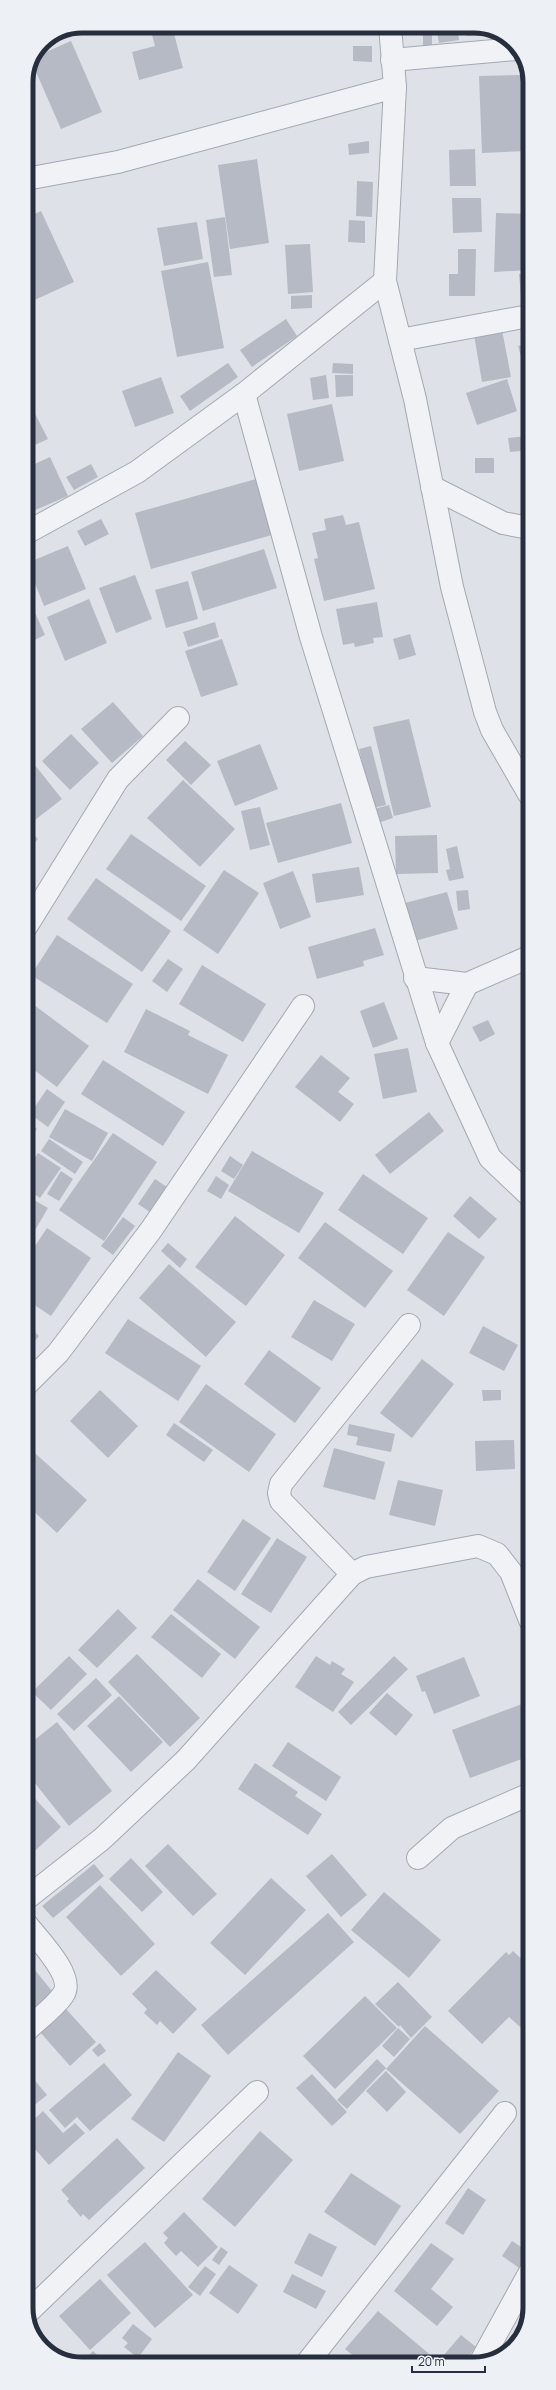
<svg xmlns="http://www.w3.org/2000/svg" width="556" height="2390" viewBox="0 0 556 2390" font-family="Manrope,sans-serif">
  <style>
    .building { fill: #b5bac4 }
    .lines { fill: none; stroke-linecap: round; stroke-linejoin: round }
    .street-casing { stroke: #a3a8b2; stroke-width: 24 }
    .street { stroke: #f1f2f6; stroke-width: 22 }
    .rim { fill: none; stroke: #272f3e; stroke-width: 5 }
  </style>
  <rect width="100%" height="100%" fill="#dee1e8"/>
  <!-- building -->
  <g class="building">
    <path d="M172,26L183,68L139,80L132,52L155,46L151,31Z"/>
    <path d="M413,26H428V31L413,32Z"/>
    <path d="M436,26H457L459,40L439,43Z"/>
    <rect x="466" y="27" width="17" height="9"/>
    <rect x="423" y="32" width="9" height="13"/>
    <path d="M71,41L102,112L61,129L33,65L37,56Z"/>
    <path d="M353,46H372V62L353,61Z"/>
    <path d="M524,75L526,151L482,153L479,76Z"/>
    <path d="M26,119L33,134L26,137Z"/>
    <path d="M369,141V153L349,155L348,144Z"/>
    <path d="M475,149L476,186H450L449,150Z"/>
    <path d="M257,159L269,243L230,249L218,165Z"/>
    <path d="M357,181L373,182L372,217L356,216Z"/>
    <path d="M452,198H481L482,232L453,233Z"/>
    <path d="M41,211L74,282L28,303L26,218Z"/>
    <path d="M496,213L529,214V270L494,272Z"/>
    <path d="M225,217L232,275L214,277L206,220Z"/>
    <path d="M349,220L365,221V243L348,242Z"/>
    <path d="M197,222L203,259L164,266L157,228Z"/>
    <path d="M310,244L313,292L288,294L285,245Z"/>
    <path d="M458,249H476L475,296H449V274H458Z"/>
    <path d="M208,262L224,348L177,357L161,271Z"/>
    <path d="M529,273V295L521,296L519,274Z"/>
    <path d="M312,295V308L291,309V296Z"/>
    <path d="M286,319L297,336L252,367L240,350Z"/>
    <path d="M502,330L511,377L482,382L474,335Z"/>
    <path d="M529,343V384L518,346Z"/>
    <path d="M228,363L238,377L190,411L180,396Z"/>
    <path d="M333,363L353,364V374L332,373Z"/>
    <path d="M326,375L329,398L313,400L310,378Z"/>
    <path d="M335,375H353V396L336,397Z"/>
    <path d="M161,377L174,413L135,427L122,391Z"/>
    <path d="M507,379L517,411L477,425L466,393Z"/>
    <path d="M27,398L48,439L26,449V399Z"/>
    <path d="M332,404L344,461L299,471L287,414Z"/>
    <path d="M527,436L529,450L510,452L508,438Z"/>
    <path d="M50,457L68,496L26,514V468Z"/>
    <rect x="475" y="458" width="19" height="15"/>
    <path d="M91,464L98,477L74,490L66,477Z"/>
    <path d="M256,479L272,535L151,569L135,513Z"/>
    <path d="M343,515L346,525L359,522L375,589L324,601L314,559L318,558L312,533L326,530L324,519Z"/>
    <path d="M101,519L109,534L85,546L77,531Z"/>
    <path d="M68,546L86,589L44,606L27,563Z"/>
    <path d="M264,549L277,588L203,611L191,572Z"/>
    <path d="M135,575L152,619L116,633L99,588Z"/>
    <path d="M188,581L198,619L166,628L155,590Z"/>
    <path d="M26,592L45,635L26,644Z"/>
    <path d="M89,599L107,643L65,661L47,617Z"/>
    <path d="M377,602L383,637L373,638L374,643L355,647L354,643L343,645L336,609Z"/>
    <path d="M215,622L219,637L188,647L183,632Z"/>
    <path d="M410,634L416,655L399,660L393,639Z"/>
    <path d="M222,639L238,685L201,697L185,651Z"/>
    <path d="M113,702L143,736L112,763L81,729Z"/>
    <path d="M409,719L431,807L394,816L373,727Z"/>
    <path d="M71,734L99,763L70,790L42,761Z"/>
    <path d="M185,741L211,765L191,785L166,760Z"/>
    <path d="M260,744L278,789L235,806L217,761Z"/>
    <path d="M371,746L386,805L373,808L359,749Z"/>
    <path d="M26,754L62,799L35,820L26,809Z"/>
    <path d="M183,780L235,829L200,867L147,818Z"/>
    <path d="M341,803L352,843L278,863L266,823Z"/>
    <path d="M389,805L393,818L378,823L374,809Z"/>
    <path d="M260,807L270,845L250,850L241,811Z"/>
    <path d="M26,827L38,839L26,852Z"/>
    <path d="M131,834L206,886L181,921L106,869Z"/>
    <path d="M437,835L438,873L396,874L395,836Z"/>
    <path d="M457,846L464,878L449,881L446,870L450,869L446,849Z"/>
    <path d="M359,867L364,895L316,903L312,874Z"/>
    <path d="M224,870L259,893L218,954L183,930Z"/>
    <path d="M293,871L311,917L280,929L263,883Z"/>
    <path d="M96,878L171,931L142,972L67,919Z"/>
    <path d="M468,890L470,909L458,911L456,891Z"/>
    <path d="M447,892L458,929L415,941L405,903Z"/>
    <path d="M375,928L384,955L363,961L364,966L317,979L308,947Z"/>
    <path d="M57,935L133,984L107,1023L31,975Z"/>
    <path d="M168,959L183,969L167,992L152,981Z"/>
    <path d="M202,965L266,1004L243,1042L179,1004Z"/>
    <path d="M26,999L89,1046L57,1087L26,1064Z"/>
    <path d="M384,1002L398,1039L373,1048L360,1011Z"/>
    <path d="M146,1009L190,1031L188,1035L228,1055L208,1094L124,1052Z"/>
    <path d="M488,1020L495,1034L480,1042L472,1027Z"/>
    <path d="M408,1048L417,1092L383,1099L374,1054Z"/>
    <path d="M321,1055L350,1078L338,1092L354,1104L340,1122L295,1087Z"/>
    <path d="M103,1060L185,1112L163,1146L81,1094Z"/>
    <path d="M47,1089L65,1102L48,1127L30,1114Z"/>
    <path d="M65,1109L108,1133L92,1161L49,1137Z"/>
    <path d="M429,1112L444,1131L390,1174L375,1155Z"/>
    <path d="M28,1122L37,1129L26,1143V1123Z"/>
    <path d="M113,1133L157,1162L104,1241L59,1210Z"/>
    <path d="M49,1139L83,1162L75,1174L41,1151Z"/>
    <path d="M252,1151L324,1193L299,1233L228,1191Z"/>
    <path d="M38,1153L61,1168L40,1198L27,1189V1169Z"/>
    <path d="M230,1156L243,1165L234,1179L221,1171Z"/>
    <path d="M61,1171L73,1179L59,1201L47,1194Z"/>
    <path d="M363,1174L428,1218L403,1254L338,1210Z"/>
    <path d="M216,1176L229,1185L221,1199L207,1191Z"/>
    <path d="M155,1179L167,1187L150,1212L138,1204Z"/>
    <path d="M27,1196L48,1208L27,1244Z"/>
    <path d="M470,1196L497,1219L479,1239L453,1216Z"/>
    <path d="M235,1216L285,1255L246,1306L195,1267Z"/>
    <path d="M123,1217L135,1226L113,1255L101,1246Z"/>
    <path d="M325,1222L393,1271L365,1308L298,1258Z"/>
    <path d="M47,1228L91,1258L51,1316L27,1300V1258Z"/>
    <path d="M448,1232L485,1257L444,1316L407,1290Z"/>
    <path d="M168,1243L187,1259L180,1268L161,1251Z"/>
    <path d="M169,1264L236,1322L206,1357L139,1298Z"/>
    <path d="M314,1300L355,1324L332,1361L291,1337Z"/>
    <path d="M128,1319L201,1366L178,1401L105,1353Z"/>
    <path d="M27,1325L39,1336L27,1350Z"/>
    <path d="M483,1326L518,1345L504,1371L469,1353Z"/>
    <path d="M269,1350L321,1388L295,1423L244,1384Z"/>
    <path d="M422,1359L454,1384L412,1438L380,1413Z"/>
    <path d="M206,1384L276,1434L249,1472L179,1422Z"/>
    <path d="M100,1390L138,1426L108,1458L70,1421Z"/>
    <path d="M482,1390H501V1400L483,1401Z"/>
    <path d="M174,1423L213,1450L204,1462L166,1435Z"/>
    <path d="M349,1424L395,1434L391,1452L356,1445L358,1437L347,1435Z"/>
    <path d="M514,1440L515,1469L476,1471L475,1441Z"/>
    <path d="M27,1446L87,1500L57,1533L27,1505Z"/>
    <path d="M334,1448L385,1462L375,1500L323,1487Z"/>
    <path d="M398,1480L443,1490L435,1526L389,1515Z"/>
    <path d="M243,1519L271,1538L235,1591L207,1572Z"/>
    <path d="M277,1538L307,1557L271,1613L241,1594Z"/>
    <path d="M198,1579L260,1627L235,1659L173,1610Z"/>
    <path d="M118,1609L137,1628L97,1668L78,1650Z"/>
    <path d="M171,1614L221,1654L202,1678L151,1637Z"/>
    <path d="M137,1654L200,1718L170,1747L108,1682Z"/>
    <path d="M69,1656L87,1674L51,1710L32,1692Z"/>
    <path d="M316,1656L330,1665L332,1661L345,1669L341,1674L354,1682L333,1712L295,1687Z"/>
    <path d="M394,1656L408,1669L351,1725L338,1712Z"/>
    <path d="M464,1657L480,1696L434,1714L425,1691L422,1692L416,1676Z"/>
    <path d="M96,1678L112,1695L74,1731L57,1714Z"/>
    <path d="M387,1693L413,1715L396,1736L369,1713Z"/>
    <path d="M119,1696L163,1742L131,1772L87,1726Z"/>
    <path d="M530,1701V1756L470,1778L452,1730Z"/>
    <path d="M57,1722L112,1791L69,1826L27,1773V1746Z"/>
    <path d="M288,1742L341,1777L326,1801L272,1766Z"/>
    <path d="M255,1763L298,1792L295,1796L322,1814L308,1835L238,1789Z"/>
    <path d="M28,1791L61,1827L27,1858V1792Z"/>
    <path d="M168,1844L217,1894L193,1916L145,1866Z"/>
    <path d="M332,1854L367,1895L341,1917L306,1876Z"/>
    <path d="M131,1858L163,1892L142,1912L109,1879Z"/>
    <path d="M94,1864L104,1876L53,1918L42,1906Z"/>
    <path d="M271,1878L306,1910L245,1975L210,1943Z"/>
    <path d="M100,1885L155,1944L121,1976L66,1917Z"/>
    <path d="M384,1892L441,1940L409,1978L351,1930Z"/>
    <path d="M328,1913L354,1942L228,2055L201,2025Z"/>
    <path d="M513,1951L530,1967V2036L509,2017L482,2044L448,2011L506,1952L509,1955Z"/>
    <path d="M30,1964L56,1996L27,2019V1967Z"/>
    <path d="M156,1970L197,2009L173,2034L160,2021L157,2025L144,2013L147,2009L132,1994Z"/>
    <path d="M398,1982L432,2017L411,2038L400,2025L399,2027L375,2004Z"/>
    <path d="M365,1996L397,2028L335,2089L303,2056Z"/>
    <path d="M66,2009L96,2042L70,2066L40,2032Z"/>
    <path d="M425,2026L499,2091L460,2134L386,2069Z"/>
    <path d="M398,2028L410,2039L394,2057L382,2046Z"/>
    <path d="M100,2043L106,2051L98,2057L92,2050Z"/>
    <path d="M178,2052L211,2076L164,2142L131,2119Z"/>
    <path d="M377,2059L386,2068L347,2109L337,2100Z"/>
    <path d="M104,2063L132,2095L90,2131L77,2117L65,2128L49,2110Z"/>
    <path d="M27,2071L47,2095L27,2111Z"/>
    <path d="M386,2071L406,2092L387,2112L366,2091Z"/>
    <path d="M312,2074L347,2112L332,2126L296,2088Z"/>
    <path d="M43,2111L63,2133L75,2123L85,2133L49,2165L27,2140V2126Z"/>
    <path d="M260,2131L293,2160L235,2227L202,2199Z"/>
    <path d="M117,2138L145,2168L89,2220L83,2214L81,2217L67,2201L69,2199L61,2190Z"/>
    <path d="M351,2173L401,2206L375,2246L324,2212Z"/>
    <path d="M468,2188L486,2200L463,2235L445,2223Z"/>
    <path d="M184,2212L218,2247L198,2267L181,2251L176,2256L164,2243L168,2238L163,2233Z"/>
    <path d="M309,2233L337,2247L322,2277L294,2263Z"/>
    <path d="M512,2241L530,2253V2264L525,2272L502,2256Z"/>
    <path d="M145,2242L193,2295L155,2328L107,2275Z"/>
    <path d="M431,2243L454,2259L431,2289L453,2307L437,2326L394,2291Z"/>
    <path d="M221,2247L228,2252L219,2265L212,2260Z"/>
    <path d="M229,2265L258,2285L238,2314L209,2293Z"/>
    <path d="M205,2266L216,2274L200,2296L188,2287Z"/>
    <path d="M292,2274L326,2291L316,2309L283,2292Z"/>
    <path d="M100,2279L131,2313L90,2350L59,2316Z"/>
    <path d="M378,2311L440,2363H362L345,2349Z"/>
    <path d="M133,2324L152,2339L138,2358L124,2347L128,2343L122,2338Z"/>
    <path d="M461,2335L476,2347L463,2363H451L443,2356Z"/>
    <path d="M93,2351L107,2364H94L87,2357Z"/>
    <path d="M170,2355L183,2364H164Z"/>
  </g>
  <g class="lines">
    <!-- street casing -->
    <g class="street-casing">
      <g id="street">
        <path d="M390,26L395,87L385,281L415,399L452,587L485,712L492,730L529,794"/>
        <path d="M392,60L516,49"/>
        <path d="M26,179L118,162L395,87"/>
        <path d="M400,340L529,316"/>
        <path d="M244,394L311,637L437,1043L490,1158L529,1195"/>
        <path d="M432,487L503,523L529,528"/>
        <path d="M26,533L137,472L244,394L385,281"/>
        <path d="M26,927L118,779L178,718"/>
        <path d="M415,978L467,984L529,957"/>
        <path d="M437,1043L467,984"/>
        <path d="M27,1384L58,1353L151,1230L303,1006"/>
        <path d="M352,1574L281,1501L279,1493L281,1484L409,1325"/>
        <path d="M418,1858L452,1828L530,1794"/>
        <path d="M27,1898L102,1839L186,1760L352,1574L366,1567L478,1546L497,1554L511,1572L530,1620"/>
        <path d="M27,1925C38,1939 76,1977 63,1995C54,2008 38,2019 27,2030"/>
        <path d="M27,2313L257,2092"/>
        <path d="M307,2363L505,2113"/>
        <path d="M480,2363L530,2272"/>
      </g>
    </g>
    <!-- street -->
    <use href="#street" class="street"/>
  </g>
  <!-- crop -->
  <path d="M0 0H556V2390H0ZM82 33H474A49 49 0 0 1 523 82V2308A49 49 0 0 1 474 2357H82A49 49 0 0 1 33 2308V82A49 49 0 0 1 82 33Z" fill="#edf0f5" fill-rule="evenodd"/>
  <path class="rim" d="M82 33H474A49 49 0 0 1 523 82V2308A49 49 0 0 1 474 2357H82A49 49 0 0 1 33 2308V82A49 49 0 0 1 82 33Z"/>
  <!-- scale -->
  <path d="M412 2366v6h73v-6" fill="none" stroke="#272f3e" stroke-width="2"/>
  <text x="418" y="2366" font-size="12" fill="#272f3e" stroke="#edf0f5" stroke-width="3" paint-order="stroke">20 m</text>
</svg>
